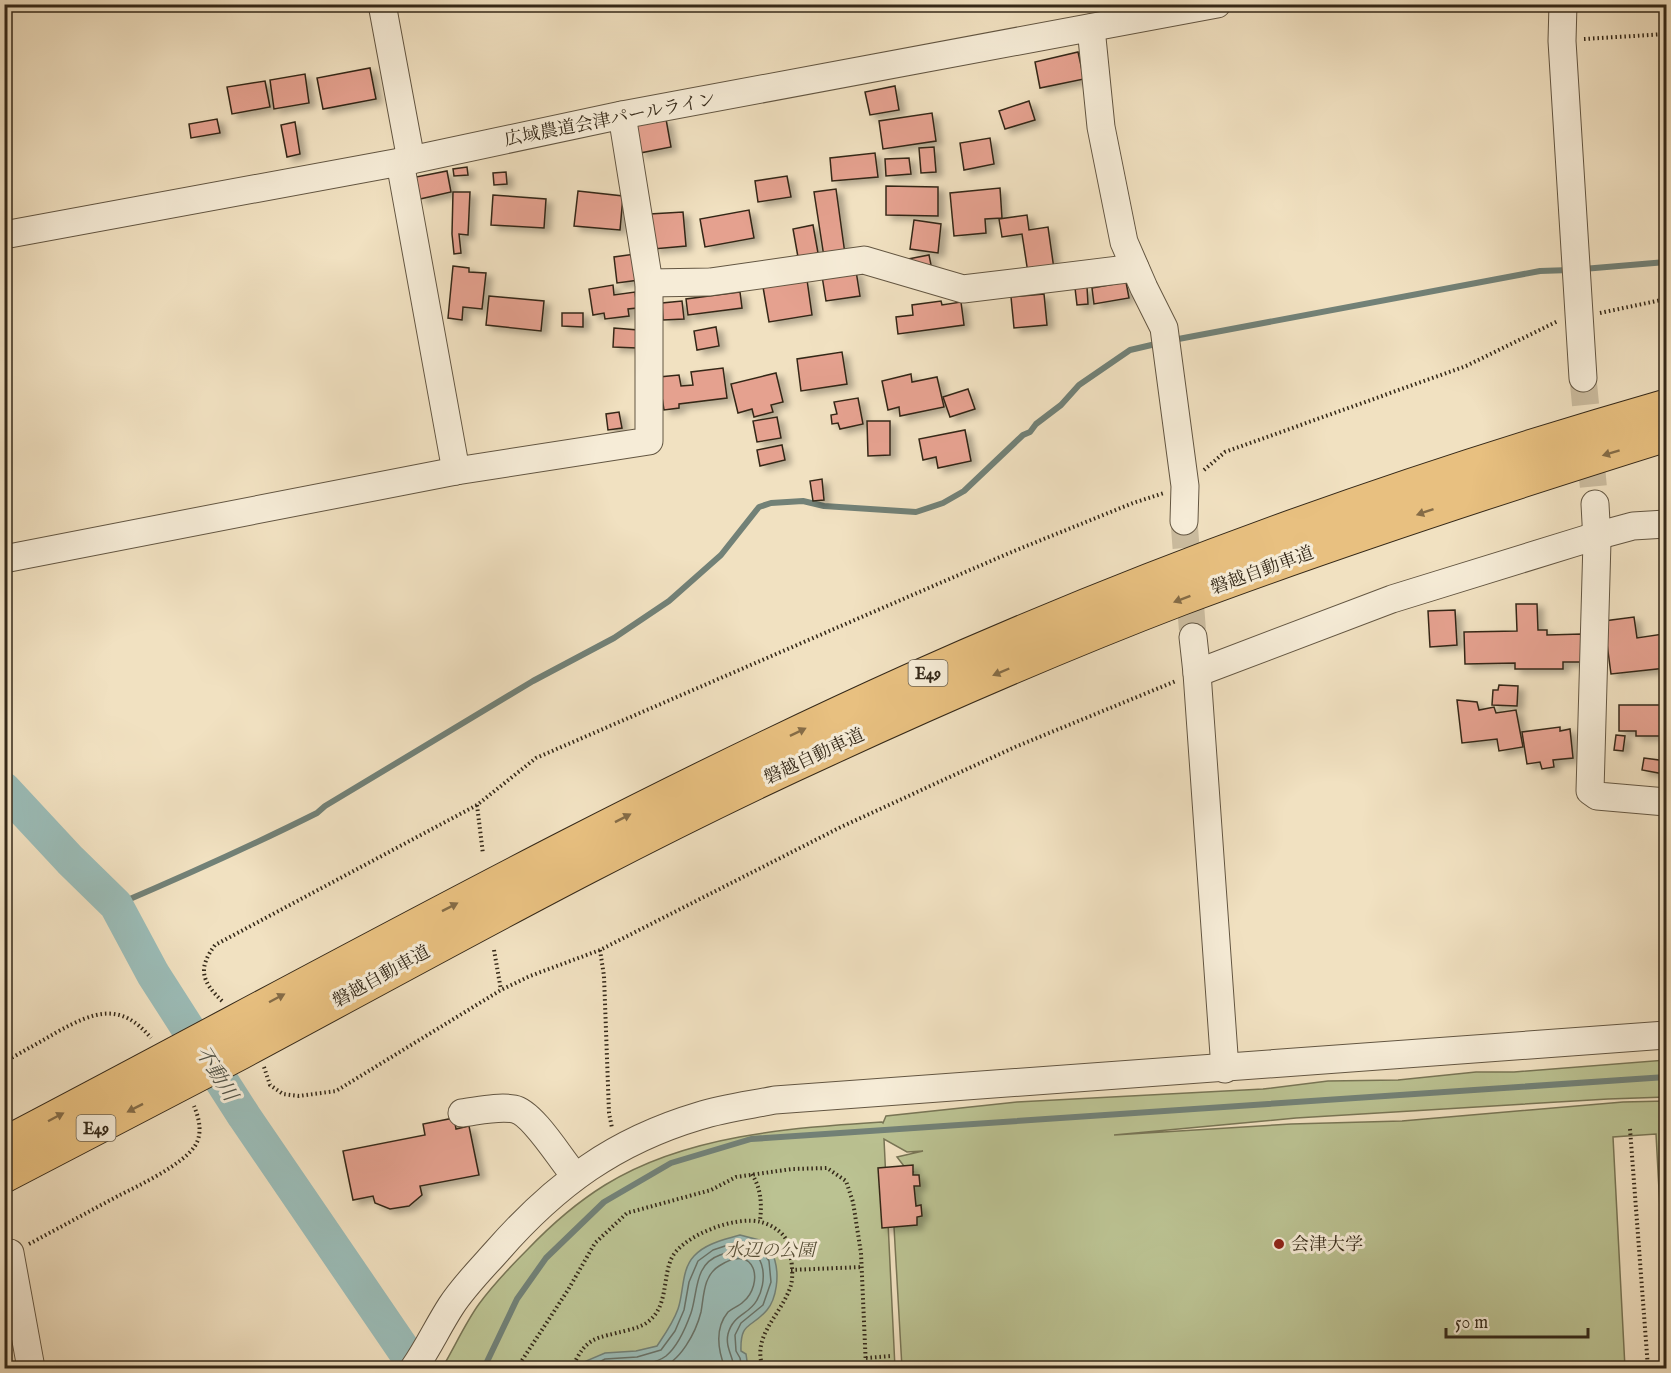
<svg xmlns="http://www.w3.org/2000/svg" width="1671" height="1373" viewBox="0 0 1671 1373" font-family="'IM FELL English','Noto Serif JP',serif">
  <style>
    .green { fill: #bbc292; stroke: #787555; stroke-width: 1.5 }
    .water { fill: #9bbcb7; stroke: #728177; stroke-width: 1.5 }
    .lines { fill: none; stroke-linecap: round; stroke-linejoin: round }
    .shore { stroke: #687268; stroke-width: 1.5 }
    .stream { stroke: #728177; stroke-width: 6 }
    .river { stroke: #9bbcb7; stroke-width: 34 }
    .building { fill: #e5a18f; stroke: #342818; stroke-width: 1.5; filter: url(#shadow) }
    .minor-tunnel { stroke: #cbbc9f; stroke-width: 27; stroke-dasharray: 27 14; stroke-linecap: butt }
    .minor-casing { stroke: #635642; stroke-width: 29 }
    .highway-casing { stroke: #342818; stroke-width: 35 }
    .path { stroke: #342818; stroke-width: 4; stroke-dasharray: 1.5 3; stroke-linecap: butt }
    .minor { stroke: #f6ecd7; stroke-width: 27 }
    .highway { stroke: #e8c080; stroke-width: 33 }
    .oneway { fill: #856c47 }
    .poi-dot { fill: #8f2418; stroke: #f6ecd7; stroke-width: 2 }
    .labels { text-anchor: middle; stroke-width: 6; stroke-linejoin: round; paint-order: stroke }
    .shield { fill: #f6ecd7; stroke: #6e6351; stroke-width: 1.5 }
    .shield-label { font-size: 16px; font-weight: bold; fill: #342818 }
    .street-label { font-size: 18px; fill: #342818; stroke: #f6ecd7 }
    .poi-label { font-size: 18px; fill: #342818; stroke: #f6ecd7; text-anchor: start }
    .park-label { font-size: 18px; font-style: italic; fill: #564e36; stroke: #f6ecd7 }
    .water-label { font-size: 20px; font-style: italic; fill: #535448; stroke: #f6ecd7 }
  </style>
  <defs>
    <filter id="shadow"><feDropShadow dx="6" dy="4" stdDeviation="3" flood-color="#0004"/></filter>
  </defs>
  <rect width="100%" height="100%" fill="#f1e1c1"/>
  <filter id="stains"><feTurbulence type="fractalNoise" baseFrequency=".00333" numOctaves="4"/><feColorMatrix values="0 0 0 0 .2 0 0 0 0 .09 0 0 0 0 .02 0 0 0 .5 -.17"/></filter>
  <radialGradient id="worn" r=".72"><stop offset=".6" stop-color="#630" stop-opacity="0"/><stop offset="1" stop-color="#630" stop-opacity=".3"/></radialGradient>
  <!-- green -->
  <path class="green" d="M1666,1060V1097L1608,1099L1296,1118L1114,1135L1291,1124L1402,1121L1623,1102L1666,1101V1320L1656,1134L1613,1137L1625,1368H902L891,1174L914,1172L907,1170L897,1157L923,1151L907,1152L884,1139L895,1368H448L445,1363C456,1344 466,1322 479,1304C493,1285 511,1266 528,1249C551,1225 576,1203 605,1185C686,1135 790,1128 882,1122L883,1123L886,1116L1017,1102L1263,1089L1328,1081L1398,1080L1476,1072H1514Z"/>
  <!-- water -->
  <path class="water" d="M740,1235L763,1241C767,1247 774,1254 775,1261C779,1275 777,1298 767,1310C751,1329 740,1321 741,1351L746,1354L748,1368H581L586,1361L605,1353L636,1351L657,1346C665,1334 673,1323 678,1309C684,1292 681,1270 694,1256C706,1243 724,1240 740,1235Z"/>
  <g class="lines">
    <!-- shore -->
    <g class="shore">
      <path d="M588,1368L605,1359L637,1357L661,1350L675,1331L684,1310L689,1282L698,1261L713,1250L740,1241L760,1247L769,1261L771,1282L763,1305L741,1323L735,1335L736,1351L740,1358L742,1368"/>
      <path d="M604,1368C621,1363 650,1368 666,1356C677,1347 686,1327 691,1313C698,1292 694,1264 720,1255C726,1253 735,1249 742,1249C767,1251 767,1283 757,1300C749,1315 733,1314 728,1334C725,1347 733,1356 734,1368"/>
      <path d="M659,1368C680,1363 696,1332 701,1312C704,1296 703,1276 719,1266C757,1241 764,1285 743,1302C739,1306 733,1308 728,1312C714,1329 718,1350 725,1368"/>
    </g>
    <!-- stream -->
    <g class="stream">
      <path d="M1583,269L1666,262"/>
      <path d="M1173,340L1540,271L1570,270"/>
      <path d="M116,905C184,876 251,846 317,813L325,806L533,681L614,638L669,601L721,555L759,507L771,503L803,501L824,506L916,512L943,503L964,491L1023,435L1030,432L1036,424L1061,405L1079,385L1130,350L1160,343"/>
      <path d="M484,1368L517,1299L546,1258L604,1202L671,1163L751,1139L1666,1077"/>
    </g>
    <!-- river -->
    <path class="river" d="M4,789L70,860L116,905L153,974L244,1116L416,1368"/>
  </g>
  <!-- building -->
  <g class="building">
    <path d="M1078,52L1084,79L1040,88L1035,62Z"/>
    <path d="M370,68L376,99L323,109L317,78Z"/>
    <path d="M305,74L309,103L274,109L270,80Z"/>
    <path d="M265,81L270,107L232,114L227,87Z"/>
    <path d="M895,86L899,110L870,115L865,92Z"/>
    <path d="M1029,101L1035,120L1005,129L999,111Z"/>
    <path d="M932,113L936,141L883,149L879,121Z"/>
    <path d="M217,119L220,133L191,138L189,124Z"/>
    <path d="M666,119L671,147L640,153L635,125Z"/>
    <path d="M295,122L300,154L287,157L281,125Z"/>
    <path d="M990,138L994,164L964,170L960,143Z"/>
    <path d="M934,147L936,172L921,173L919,148Z"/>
    <path d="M875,153L878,177L832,181L830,158Z"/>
    <path d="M909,158L911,174L886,176L885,159Z"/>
    <path d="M467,167L468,175L454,176L453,169Z"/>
    <path d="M447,171L451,192L420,199L416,177Z"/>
    <path d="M506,172L507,184L494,185L493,173Z"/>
    <path d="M787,176L791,197L758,202L755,181Z"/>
    <path d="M886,186L938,187V216L886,215Z"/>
    <path d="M1000,188L1002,218L985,219L986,233L954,236L950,193Z"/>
    <path d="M836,189L845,254L824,257L814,192Z"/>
    <path d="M578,191L623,196L620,230L574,226Z"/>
    <path d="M453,192H470L468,235L459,234L461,253L454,254L452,234Z"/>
    <path d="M493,195L546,199L544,228L491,225Z"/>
    <path d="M749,210L754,238L705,247L700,219Z"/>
    <path d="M683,212L686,246L653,249L650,214Z"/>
    <path d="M1027,215L1029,230L1048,227L1054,269L1028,273L1022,234L1002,237L999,219Z"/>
    <path d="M914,220L941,224L938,253L910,249Z"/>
    <path d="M813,225L818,253L798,257L793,229Z"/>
    <path d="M635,254L639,280L617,283L614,257Z"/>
    <path d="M929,255L932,270L908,259Z"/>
    <path d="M453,266L469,268V272L486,273L482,309L463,307L462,320L448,318Z"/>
    <path d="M856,271L860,296L826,301L822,276Z"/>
    <path d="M807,280L812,315L769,322L763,287Z"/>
    <path d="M1126,282L1129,298L1094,304L1092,288Z"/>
    <path d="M613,285L614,295L635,292L637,308L628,309L629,316L605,319L604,313L593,315L589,289Z"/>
    <path d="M1087,287L1088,304L1077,305L1075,288Z"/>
    <path d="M740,292L742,308L688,315L686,299Z"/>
    <path d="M1044,294L1047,325L1014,328L1011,297Z"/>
    <path d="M489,296L544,301L541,331L486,325Z"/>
    <path d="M682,301L684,319L663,320L662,303Z"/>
    <path d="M941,301L942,305L961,302L964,325L898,334L896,317L913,315L912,305Z"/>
    <path d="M562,313H583V327L562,326Z"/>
    <path d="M716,327L719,346L697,350L694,331Z"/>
    <path d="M614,328L638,330L637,348L613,347Z"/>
    <path d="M842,352L847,384L801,391L797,359Z"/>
    <path d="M723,368L727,398L679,404V408L664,410L659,377L679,375L681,386L693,385L691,372Z"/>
    <path d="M776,373L783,402L771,405L773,412L754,417L752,409L738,413L731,384Z"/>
    <path d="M911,374L912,382L937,377L944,407L900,416L899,407L888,410L882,381Z"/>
    <path d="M968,389L975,409L950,417L943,397Z"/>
    <path d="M858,398L863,424L840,429L838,423L832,424L831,415L837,414L834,402Z"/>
    <path d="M619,412L622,428L608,430L606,414Z"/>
    <path d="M777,417L781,438L757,442L753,421Z"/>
    <path d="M867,421H890V455L868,456Z"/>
    <path d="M965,430L971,461L938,468L936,457L923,460L919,439Z"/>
    <path d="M782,445L785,460L760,466L757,450Z"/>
    <path d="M822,479L824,500L813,501L810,481Z"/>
    <path d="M1516,604H1537L1538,630H1547V635L1582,634V662H1563V669H1515V663L1465,664L1464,632L1517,631Z"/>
    <path d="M1455,610L1457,645L1430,647L1428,611Z"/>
    <path d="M1634,617L1637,638L1663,634L1664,642L1666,641V668L1611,674L1604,621Z"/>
    <path d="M1499,685L1518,686L1517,706L1492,705L1493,690H1498Z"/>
    <path d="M1457,700L1477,702L1479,710L1494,707L1496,713L1516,710L1523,747L1499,751L1497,739L1462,743Z"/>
    <path d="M1619,705H1661V736H1636V731H1619Z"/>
    <path d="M1560,727V731L1570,729L1573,758L1553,760L1554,767L1542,769L1540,762L1527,764L1522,732Z"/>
    <path d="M1616,735L1625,736L1623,751L1614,750Z"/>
    <path d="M1644,758L1666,761L1664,774L1642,770Z"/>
    <path d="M454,1118L456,1129L469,1126L479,1175L420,1186L422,1195L409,1206L390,1209L375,1203L373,1196L353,1200L343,1151L425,1135L423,1124Z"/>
    <path d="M913,1165V1175H919L920,1186H914L916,1206L921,1205L922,1216L917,1217V1225L882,1228L878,1168Z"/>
  </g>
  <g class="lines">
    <!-- minor-tunnel -->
    <g class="minor-tunnel">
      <path d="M1583,378L1595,504"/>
      <path d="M1184,521L1193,637"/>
    </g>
    <!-- minor casing -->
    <g class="minor-casing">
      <g id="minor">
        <path d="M382,4L411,160"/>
        <path d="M1563,4L1562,41L1583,378"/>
        <path d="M1091,28L1101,127L1124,242L1144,288L1164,328L1185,486L1184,521"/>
        <path d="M400,162L456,471"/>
        <path d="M4,235L411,160L622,115L1217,4"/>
        <path d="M649,283L710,282L864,260L963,289L1135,268"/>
        <path d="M1595,504L1597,541L1590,791L1597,796L1666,802"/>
        <path d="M4,559L456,471L649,441V283L622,115"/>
        <path d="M1193,637L1197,673L1225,1069"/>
        <path d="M1197,673L1392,599L1596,536L1633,526L1666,524"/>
        <path d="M462,1113C478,1111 498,1106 514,1109C531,1112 557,1153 568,1167"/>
        <path d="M10,1253L31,1368"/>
        <path d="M414,1368C428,1348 438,1326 451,1306C464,1286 482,1268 498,1250C556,1184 615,1141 699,1116C724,1108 750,1105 775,1100L1666,1035"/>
      </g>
    </g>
    <!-- highway casing -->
    <g class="highway-casing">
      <g id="highway">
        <path d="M4,1144C304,987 600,820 909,681C1154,571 1408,480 1666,406"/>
        <path d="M4,1176C83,1135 162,1094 240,1053C434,949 626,841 826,750C943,696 1060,645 1180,599C1340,539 1503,486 1666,435"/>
      </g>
    </g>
    <!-- path -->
    <g class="path">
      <path d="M1584,39L1666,34"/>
      <path d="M1600,313L1666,299"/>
      <path d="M1204,470L1225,452L1466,366L1558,321"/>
      <path d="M477,805L483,854"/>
      <path d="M494,950L501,990"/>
      <path d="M600,950L604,976L609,1113L612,1128"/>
      <path d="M222,1001C201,981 198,968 215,945L477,805L536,758L1014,551L1133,503L1164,493"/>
      <path d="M4,1062C22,1052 40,1042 57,1032C94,1012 120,1001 151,1038"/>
      <path d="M264,1067L270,1085L283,1094L299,1096L336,1091L501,990L530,976L600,950L841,827L1015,747L1176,681"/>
      <path d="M1630,1129L1648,1368"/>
      <path d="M752,1174C761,1189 762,1203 760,1221"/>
      <path d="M6,1218L8,1232"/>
      <path d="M29,1244C59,1228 88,1212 118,1196C140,1185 182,1165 195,1146C203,1133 199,1118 194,1106"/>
      <path d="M791,1270L862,1267"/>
      <path d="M866,1358L891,1356"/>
      <path d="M517,1368L568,1290L595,1243L627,1213L711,1190L736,1177L792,1169L827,1168L846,1181L853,1202L861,1253L866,1368"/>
      <path d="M572,1368C587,1335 596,1339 628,1330C636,1328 643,1326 649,1321C667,1306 663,1282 670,1262C678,1236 737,1215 761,1222C772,1225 785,1233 788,1244C791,1256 794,1273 791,1285C782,1315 751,1335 763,1368"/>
    </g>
    <!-- minor -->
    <use href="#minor" class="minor"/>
    <!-- highway -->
    <use href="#highway" class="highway"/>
  </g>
  <!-- one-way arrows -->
  <defs><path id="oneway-solid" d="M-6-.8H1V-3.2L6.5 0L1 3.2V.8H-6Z" transform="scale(1.5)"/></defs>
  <g class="oneway">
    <use href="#oneway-solid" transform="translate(1611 453) rotate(163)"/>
    <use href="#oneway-solid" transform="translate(1425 512) rotate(161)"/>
    <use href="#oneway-solid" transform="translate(1182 599) rotate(159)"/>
    <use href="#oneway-solid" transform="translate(1001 672) rotate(157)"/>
    <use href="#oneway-solid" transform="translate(798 732) rotate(-26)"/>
    <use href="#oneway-solid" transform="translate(623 818) rotate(-27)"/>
    <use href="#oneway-solid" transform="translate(450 907) rotate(-27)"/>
    <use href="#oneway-solid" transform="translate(277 998) rotate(-28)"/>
    <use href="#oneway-solid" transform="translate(135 1108) rotate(153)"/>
    <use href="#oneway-solid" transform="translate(56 1117) rotate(-28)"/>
  </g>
  <!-- markers -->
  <circle class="poi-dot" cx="1279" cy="1244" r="6"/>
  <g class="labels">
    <!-- shield labels -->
    <g class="shield">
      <rect x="908.5" y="660" width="39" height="26" rx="4.5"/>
      <rect x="76.5" y="1115" width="39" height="26" rx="4.5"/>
    </g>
    <g class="shield-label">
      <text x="928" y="679">E49</text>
      <text x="96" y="1134">E49</text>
    </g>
    <!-- street labels -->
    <g class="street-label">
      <text transform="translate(610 119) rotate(-11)" y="6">広域農道会津パールライン</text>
      <text transform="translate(1262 570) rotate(-20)" y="6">磐越自動車道</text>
      <text transform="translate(814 756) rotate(-25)" y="6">磐越自動車道</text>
      <text transform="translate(381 976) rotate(-29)" y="6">磐越自動車道</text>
    </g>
    <!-- poi labels -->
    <g class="poi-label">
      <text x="1291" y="1250">会津大学</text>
    </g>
    <!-- park labels -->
    <g class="park-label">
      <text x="770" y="1256">水辺の公園</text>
    </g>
    <!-- water labels -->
    <g class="water-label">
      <text transform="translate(217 1073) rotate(58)" y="7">不動川</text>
    </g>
  </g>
  <!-- margin -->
  <rect width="1671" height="1373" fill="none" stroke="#f1e1c1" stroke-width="24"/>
  <rect x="6" y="6" width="1659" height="1361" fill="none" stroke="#342818" stroke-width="3"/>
  <rect x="12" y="12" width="1647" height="1349" fill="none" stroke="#342818" stroke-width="1.5"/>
  <!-- scale -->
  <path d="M1446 1328v9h142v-9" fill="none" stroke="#342818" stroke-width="3"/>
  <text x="1455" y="1328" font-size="18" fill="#342818" stroke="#f6ecd7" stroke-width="4.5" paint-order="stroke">50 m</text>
  <rect width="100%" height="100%" filter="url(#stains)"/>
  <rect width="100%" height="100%" fill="url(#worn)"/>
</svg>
